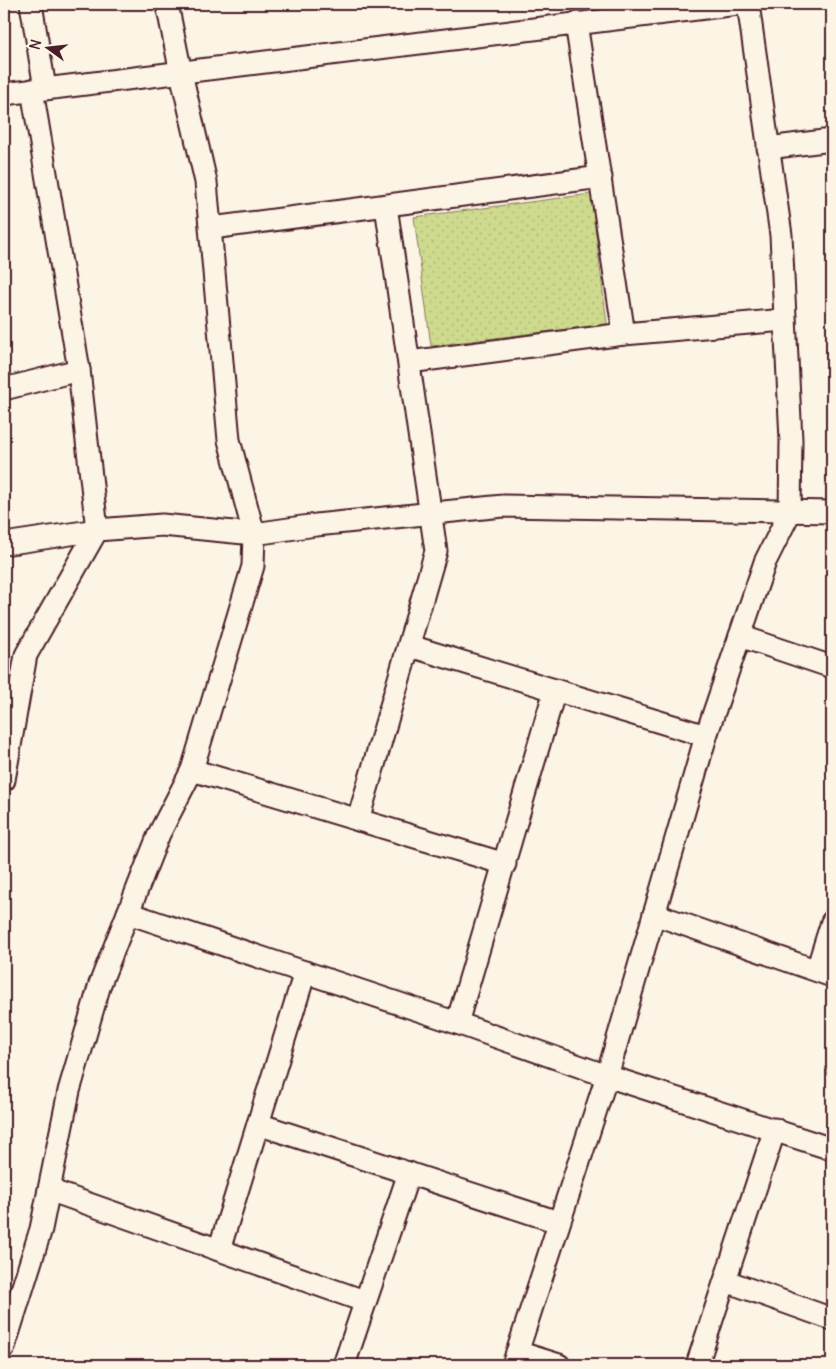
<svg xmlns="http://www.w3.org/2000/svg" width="836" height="1369" viewBox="0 0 836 1369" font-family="Delius,sans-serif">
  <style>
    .park { fill: url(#park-dots); stroke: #8c7c5c }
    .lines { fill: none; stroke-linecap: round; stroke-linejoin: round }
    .minor-casing { stroke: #4a1f2b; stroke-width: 25 }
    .minor { stroke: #fcf5e5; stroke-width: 21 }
  </style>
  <defs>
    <pattern id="park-dots" width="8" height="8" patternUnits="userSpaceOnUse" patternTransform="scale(1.25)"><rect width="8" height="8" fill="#ceda8e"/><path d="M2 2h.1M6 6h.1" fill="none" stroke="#b2bb7b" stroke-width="1.8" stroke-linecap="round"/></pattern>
  </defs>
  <rect width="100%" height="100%" fill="#fcf5e5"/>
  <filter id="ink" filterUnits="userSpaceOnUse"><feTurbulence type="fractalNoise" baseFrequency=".02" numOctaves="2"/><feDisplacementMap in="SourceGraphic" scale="10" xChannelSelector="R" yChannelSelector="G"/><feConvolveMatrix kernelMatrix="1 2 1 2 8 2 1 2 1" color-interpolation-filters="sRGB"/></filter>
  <g filter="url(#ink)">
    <!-- park -->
    <path class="park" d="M591,194L607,324L431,346L414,217Z"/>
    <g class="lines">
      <!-- minor casing -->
      <g class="minor-casing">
        <g id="minor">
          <path d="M31,4L45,88"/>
          <path d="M576,23L624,334"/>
          <path d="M4,94L738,4"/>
          <path d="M768,148L832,140"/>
          <path d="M212,228L601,177"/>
          <path d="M409,362L624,334L785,320"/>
          <path d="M4,389L79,370"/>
          <path d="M4,544L97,530L162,525L254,534L316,525L503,506L832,512"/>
          <path d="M740,636L832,667"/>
          <path d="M410,646L706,736"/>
          <path d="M192,770L505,864"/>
          <path d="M4,780L26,655L97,530L79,370L32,90"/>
          <path d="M358,820L436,551L386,206"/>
          <path d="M128,913L457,1023L607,1076L832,1149"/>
          <path d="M654,914L832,976"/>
          <path d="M817,970L832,922"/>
          <path d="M457,1023L555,690"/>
          <path d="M258,1124L558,1222"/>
          <path d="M49,1190L364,1301"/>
          <path d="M219,1250L305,972"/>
          <path d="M726,1281L832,1319"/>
          <path d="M4,1347L41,1229L69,1091L100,984L159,834L192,770L253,566L254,534L229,440L206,182L181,73L167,4"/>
          <path d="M517,1352L559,1365"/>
          <path d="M344,1365L409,1173"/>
          <path d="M513,1365L607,1076L706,736L765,562L790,512L791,440L781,235L748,4"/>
          <path d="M697,1365L775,1129"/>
        </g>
      </g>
      <!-- minor -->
      <use href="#minor" class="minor"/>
    </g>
  </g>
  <!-- margin -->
  <rect width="836" height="1369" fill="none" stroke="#fcf5e5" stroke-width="20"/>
  <rect x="10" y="10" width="816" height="1349" fill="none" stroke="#4a1f2b" stroke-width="2" filter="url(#ink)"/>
  <!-- north arrow -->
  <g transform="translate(48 48) rotate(285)" stroke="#fcf5e5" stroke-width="4" paint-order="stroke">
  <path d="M0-4L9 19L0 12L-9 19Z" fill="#4a1f2b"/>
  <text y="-8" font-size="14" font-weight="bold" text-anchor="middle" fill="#4a1f2b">N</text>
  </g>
</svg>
